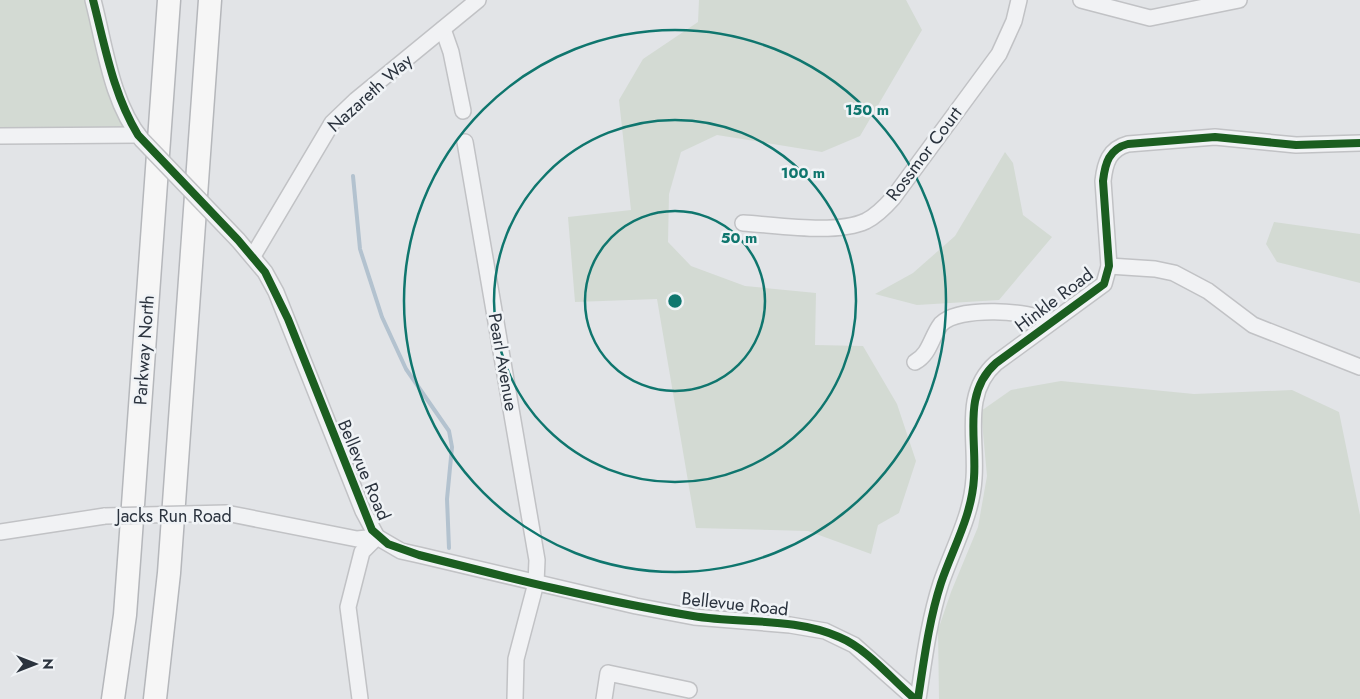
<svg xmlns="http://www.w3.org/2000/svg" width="1360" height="699" viewBox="0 0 1360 699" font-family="Jost,sans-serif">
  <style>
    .green { fill: #d3dad3 }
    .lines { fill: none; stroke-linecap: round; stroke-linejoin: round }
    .stream { stroke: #b3c2cf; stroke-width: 4 }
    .minor-casing { stroke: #c1c2c5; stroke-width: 18 }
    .highway-casing { stroke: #b5b7bb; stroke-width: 25 }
    .minor { stroke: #f1f2f4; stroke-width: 15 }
    .highway { stroke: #f6f6f6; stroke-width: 22 }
    .minor-bridge-casing { stroke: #c1c2c5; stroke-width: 18; stroke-linecap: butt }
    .minor-bridge { stroke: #f1f2f4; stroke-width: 15 }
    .cycleway-casing { stroke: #f0f3f6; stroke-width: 11 }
    .cycleway { stroke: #1b5e20; stroke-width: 8 }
    .ring { fill: none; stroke: #0f766e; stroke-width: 2.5 }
    .labels { text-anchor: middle; stroke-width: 5; stroke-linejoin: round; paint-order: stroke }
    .street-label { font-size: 18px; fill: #2b333e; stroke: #f0f3f6 }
    .centre { fill: #0f766e; stroke: #f0f3f6; stroke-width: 2.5 }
    .ring-label { font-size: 15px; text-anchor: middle; font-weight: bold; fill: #0f766e; stroke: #f0f3f6; stroke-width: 5; stroke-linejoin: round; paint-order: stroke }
  </style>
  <rect width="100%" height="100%" fill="#e2e4e7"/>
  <!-- green -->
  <g class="green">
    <path d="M0,0H93L138,135L0,132Z"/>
    <path d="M699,0H906L922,30L860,136L822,152L717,135L681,152L669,194L668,242L691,266L745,286L816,293L815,345L863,346L897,404L916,461L899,513L878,525L871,554L808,531L696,528L657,299L575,302L568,217L631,210L619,100L643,59L698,22Z"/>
    <path d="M1005,152L1013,163L1023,215L1052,237L999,300L917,305L875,294L913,273L955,236Z"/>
    <path d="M1274,222L1360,234V283L1277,262L1266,244Z"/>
    <path d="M1061,381L1194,394L1292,390L1339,412L1360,515V699H939L938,630L951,592L978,527L987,476L981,411L1011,390Z"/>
  </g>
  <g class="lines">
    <!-- stream -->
    <path class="stream" d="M353,176L360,249L382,317L406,369L449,431L452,447L447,499L449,548"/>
    <!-- minor casing -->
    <g class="minor-casing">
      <g id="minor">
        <path d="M93,0C105,46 111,102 142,140"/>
        <path d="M1081,0L1150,18L1239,0"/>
        <path d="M443,29L451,52L463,111"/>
        <path d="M0,136L138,135"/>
        <path d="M465,142L537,560L536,583L516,659L515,699"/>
        <path d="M743,223C777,225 836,235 866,221C876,216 885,207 893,198L999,54L1014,21L1019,0"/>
        <path d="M238,240L265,272L276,292L363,511L377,537L401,551L419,555L636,606L694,617L790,625L825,631L854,645L915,699"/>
        <path d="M253,256L332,123L356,100L478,0"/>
        <path d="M1109,266L1155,269L1174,273L1208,291L1253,325L1360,367"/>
        <path d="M915,362C930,354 931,337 941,324C958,306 1030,310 1050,322"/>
        <path d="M226,513L357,539L377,537"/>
        <path d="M0,532L105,516"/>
        <path d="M360,699L348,607L362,552L377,537"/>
        <path d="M604,699L608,673L689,690"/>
        <path d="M918,699C924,660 929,620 941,583C953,548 972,515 974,478C977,438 962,393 996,363L1104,284L1109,266L1103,181C1105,163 1109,149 1128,144L1215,137L1296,145L1360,143"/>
      </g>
    </g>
    <!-- highway casing -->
    <g class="highway-casing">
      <g id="highway">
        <path d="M113,699L125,615L130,547L169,0"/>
        <path d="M155,699L169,573L210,0"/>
      </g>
    </g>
    <!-- minor -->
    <use href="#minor" class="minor"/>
    <!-- highway -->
    <use href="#highway" class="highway"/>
    <!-- minor-bridge casing -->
    <g class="minor-bridge-casing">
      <g id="minor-bridge">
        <path d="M142,140L238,240"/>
        <path d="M105,516L226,513"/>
      </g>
    </g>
    <!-- minor-bridge -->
    <use href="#minor-bridge" class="minor-bridge"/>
    <!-- cycleway casing -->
    <g class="cycleway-casing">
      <g id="cycleway">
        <path d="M93,0C105,46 113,94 138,135L238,240L265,272L288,319L372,530L388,544L419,555C509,578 601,601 693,616C740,624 795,617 839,637C868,649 891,679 915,699"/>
        <path d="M918,699C924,660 929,620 941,583C953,548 972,515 974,478C977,438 962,393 996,363L1104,284L1109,266L1103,181C1105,163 1109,149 1128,144L1215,137L1296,145L1360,143"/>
      </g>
    </g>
    <!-- cycleway -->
    <use href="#cycleway" class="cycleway"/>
  </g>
  <!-- distance rings -->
  <g class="ring">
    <circle cx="675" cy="301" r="90"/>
    <circle cx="675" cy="301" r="181"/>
    <circle cx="675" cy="301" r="271"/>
  </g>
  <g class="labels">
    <!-- street labels -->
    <g class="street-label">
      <text transform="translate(370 93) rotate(-42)" y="6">Nazareth Way</text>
      <text transform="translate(924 154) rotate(-53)" y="6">Rossmor Court</text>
      <text transform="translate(1054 300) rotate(-37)" y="6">Hinkle Road</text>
      <text transform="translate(144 350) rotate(-86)" y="6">Parkway North</text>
      <text transform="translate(503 362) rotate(80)" y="6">Pearl Avenue</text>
      <text transform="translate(364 470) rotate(67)" y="6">Bellevue Road</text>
      <text x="174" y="522">Jacks Run Road</text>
      <text transform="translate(735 604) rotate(6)" y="6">Bellevue Road</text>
    </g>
  </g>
  <circle cx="675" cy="301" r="8" class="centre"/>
  <g class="ring-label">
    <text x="867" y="115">150 m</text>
    <text x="803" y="178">100 m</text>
    <text x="739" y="243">50 m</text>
  </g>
  <!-- north arrow -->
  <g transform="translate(35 664) rotate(90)" stroke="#f0f3f6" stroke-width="4" paint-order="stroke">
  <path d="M0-4L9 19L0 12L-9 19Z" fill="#2b333e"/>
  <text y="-8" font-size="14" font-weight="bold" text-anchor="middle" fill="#2b333e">N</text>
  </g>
</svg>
